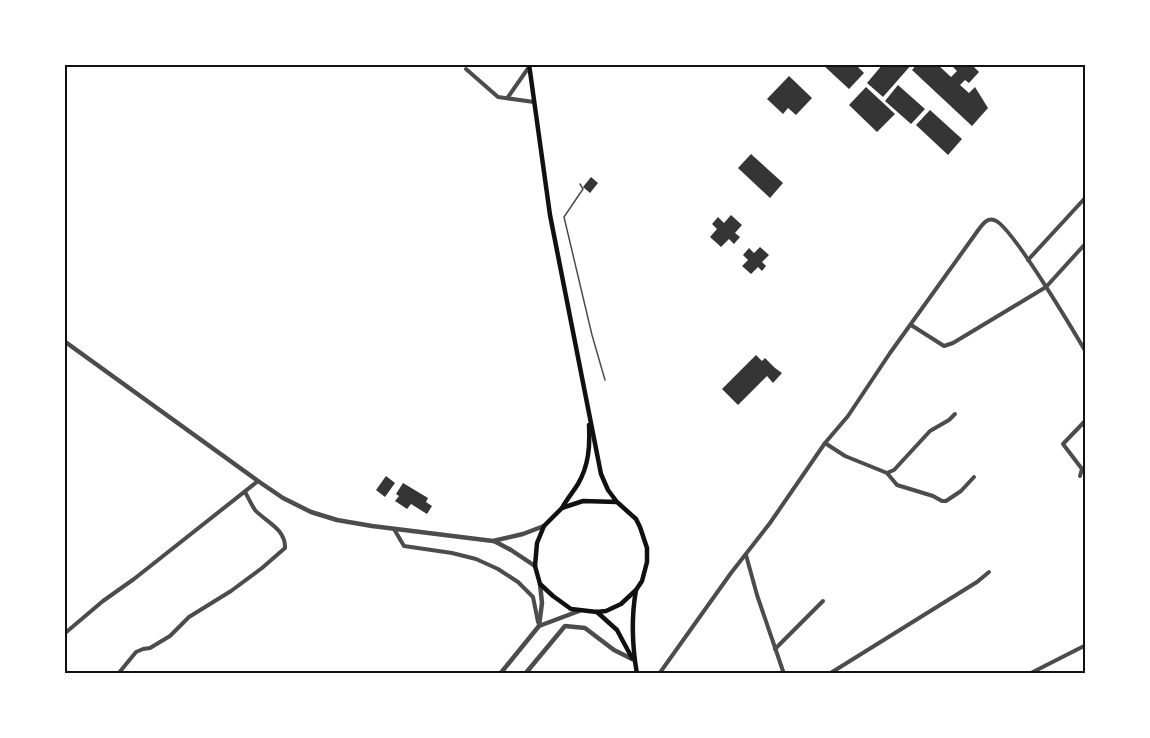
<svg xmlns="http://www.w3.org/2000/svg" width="1150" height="738" viewBox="0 0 1150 738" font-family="'Public Sans',sans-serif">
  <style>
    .building { fill: #353535 }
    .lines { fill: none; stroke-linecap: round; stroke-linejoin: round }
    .service { stroke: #4c4c4c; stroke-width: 1.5 }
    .minor { stroke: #4c4c4c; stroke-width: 4 }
    .tertiary { stroke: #4c4c4c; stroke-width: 4.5 }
    .secondary { stroke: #111; stroke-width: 4.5 }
    .neatline { fill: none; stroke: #111; stroke-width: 2 }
  </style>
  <rect width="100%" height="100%" fill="#fff"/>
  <!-- building -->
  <g class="building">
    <path d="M822,64H855L864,73L849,89Z"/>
    <path d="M883,64H912L883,97L867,83Z"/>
    <path d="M917,64H937L951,77L957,71L950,64H971L979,72L969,83L965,80L960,85L969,93L975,87L988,108L972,126L912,70Z"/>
    <path d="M789,76L812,98L796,115L788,108L783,114L767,99Z"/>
    <path d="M898,85L925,109L911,124L885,101Z"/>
    <path d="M866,87L895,114L877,132L849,105Z"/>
    <path d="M930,110L962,139L948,155L916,125Z"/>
    <path d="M751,154L783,183L770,198L738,168Z"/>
    <path d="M591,177L598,183L590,193L583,187Z"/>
    <path d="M731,215L742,225L735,233L740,237L734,244L729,239L721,247L710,237L717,229L712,224L718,217L724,223Z"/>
    <path d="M760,247L769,255L762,262L766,266L762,271L758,267L751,274L742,266L748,260L743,255L749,248L754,253Z"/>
    <path d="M756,355L762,361L765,358L775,368L782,373L773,383L767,376L738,405L722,389Z"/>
    <path d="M386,476L395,483L385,497L376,490Z"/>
    <path d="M403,483L428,498L426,502L432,506L427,514L411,504L407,509L395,501L399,496L396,494Z"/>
  </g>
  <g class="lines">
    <!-- service -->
    <path class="service" d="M580,184L583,189L564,217L592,335L605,380"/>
    <!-- minor -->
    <g class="minor">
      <path d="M466,69L498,97L534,102"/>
      <path d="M508,97L529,67"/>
      <path d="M1028,260L1086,197"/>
      <path d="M911,325L944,346L953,343L1046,287L1086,243"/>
      <path d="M825,443L845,456L887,473L897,485L933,496L942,501H946L961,491L974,477"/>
      <path d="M887,473L894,470L930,431L949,420L955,414"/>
      <path d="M1080,476L1082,469L1063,444L1086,420"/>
      <path d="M394,529L404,546L452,553L476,559L498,569L518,582L533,597L538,622"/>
      <path d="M746,555L757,595L784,674"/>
      <path d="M64,634L103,601L134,579L258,481"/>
      <path d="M775,649L823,601"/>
      <path d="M64,670L67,674"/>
      <path d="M118,674L136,652L143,649L150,648L170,636L189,617L231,591L262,568L285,548C286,529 266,522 255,510C252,506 248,497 245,492"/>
      <path d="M659,674L731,573L770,523L825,443L848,416L890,353L979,229C983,224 987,218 994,220C1010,223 1074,332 1086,352"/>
      <path d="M829,674L977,582L989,572"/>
      <path d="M1029,674L1086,645"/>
    </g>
    <!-- tertiary -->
    <g class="tertiary">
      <path d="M64,341L258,481L283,498L311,512L337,520L372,526L493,541L523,534L544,526"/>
      <path d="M494,541L511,550L535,566"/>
      <path d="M539,626L542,603L540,584"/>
      <path d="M500,674L539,626L579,611"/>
      <path d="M525,674L565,626L585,628L614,650L634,660"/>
    </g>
    <!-- secondary -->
    <g class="secondary">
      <path d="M529,64L550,215L601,474L608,490L617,502L636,519L640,527L647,548V562L642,581L636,590L621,604L606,611L597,612L571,609L553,596L540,584L535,566L537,543L544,526L562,508L583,501L617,502"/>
      <path d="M562,508C567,499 573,492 578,484C589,465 590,446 589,425"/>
      <path d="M636,590C631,618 632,645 637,674"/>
      <path d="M597,612L617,630L632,658"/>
    </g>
  </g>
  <!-- border -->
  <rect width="1150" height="738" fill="none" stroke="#ffffff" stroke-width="132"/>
  <rect x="66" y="66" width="1018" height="606" class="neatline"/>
</svg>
